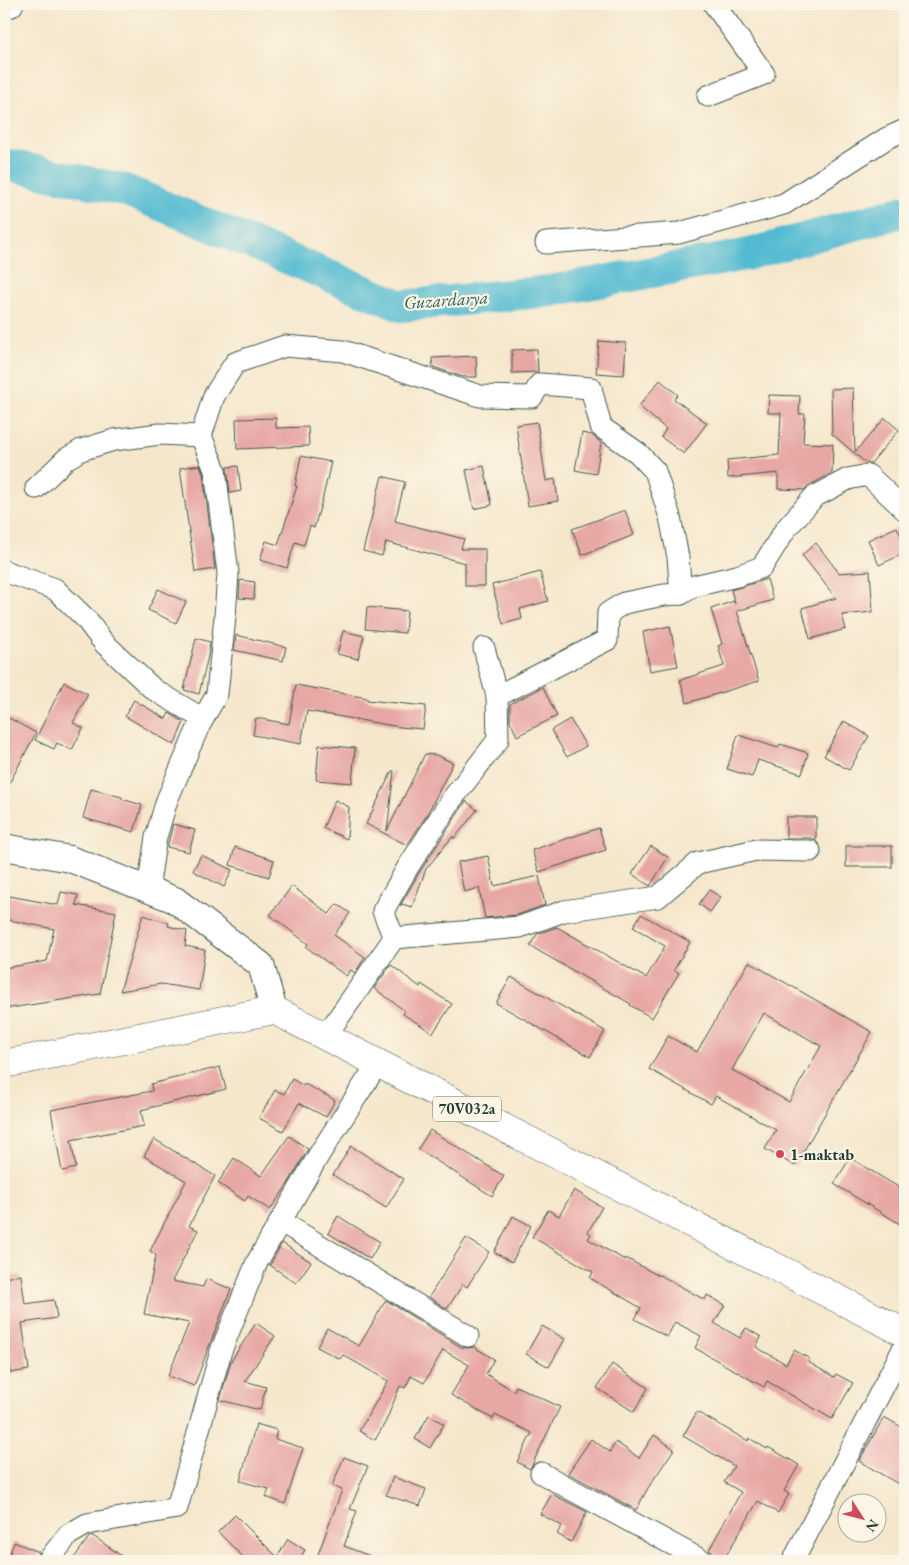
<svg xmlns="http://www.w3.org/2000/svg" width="909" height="1565" viewBox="0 0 909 1565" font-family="'EB Garamond',serif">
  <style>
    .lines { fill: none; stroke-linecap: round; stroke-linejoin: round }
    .river { stroke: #53bbd1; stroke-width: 32 }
    .building { fill: #e7a7a5; fill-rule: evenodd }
    .minor-casing { stroke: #3f564b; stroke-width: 23 }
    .tertiary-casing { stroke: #3f564b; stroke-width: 28 }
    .primary-casing { stroke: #3f564b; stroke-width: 29 }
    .minor { stroke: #fff; stroke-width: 21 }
    .tertiary { stroke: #fff; stroke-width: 26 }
    .primary { stroke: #fff; stroke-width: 28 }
    .poi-dot { fill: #d1495b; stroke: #fcf5e5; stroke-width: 2 }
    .labels { text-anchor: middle; stroke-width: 4.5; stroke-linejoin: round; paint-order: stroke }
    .shield { fill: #fcf5e5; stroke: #617469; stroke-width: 1 }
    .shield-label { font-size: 15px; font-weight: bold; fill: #1f3d34 }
    .poi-label { font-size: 16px; font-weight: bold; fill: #1f3d34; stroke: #fcf5e5; text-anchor: start }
    .water-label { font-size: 18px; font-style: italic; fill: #2c5c5b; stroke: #fcf5e5 }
  </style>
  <rect width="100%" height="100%" fill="#fcf5e5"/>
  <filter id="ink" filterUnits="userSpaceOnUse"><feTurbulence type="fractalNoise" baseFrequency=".02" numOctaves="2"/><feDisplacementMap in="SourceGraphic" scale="10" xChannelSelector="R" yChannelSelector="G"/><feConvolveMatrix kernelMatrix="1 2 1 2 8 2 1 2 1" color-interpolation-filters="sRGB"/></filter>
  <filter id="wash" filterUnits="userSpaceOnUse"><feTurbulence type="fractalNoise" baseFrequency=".0096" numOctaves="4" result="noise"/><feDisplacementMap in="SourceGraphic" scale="20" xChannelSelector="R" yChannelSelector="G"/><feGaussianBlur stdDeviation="1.12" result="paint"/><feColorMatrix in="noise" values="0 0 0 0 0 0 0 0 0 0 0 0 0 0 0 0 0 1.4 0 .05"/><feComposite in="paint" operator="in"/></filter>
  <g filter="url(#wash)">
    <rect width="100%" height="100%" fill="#f5e7cc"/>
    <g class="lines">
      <!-- river -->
      <path class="river" d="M4,164L125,190L401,306L550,291L745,255L905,211"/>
    </g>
    <g id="blocks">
      <!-- building -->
      <g class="building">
        <path d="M599,341L626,343L624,375L596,373Z"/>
        <path d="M537,349L538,372L512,373V350Z"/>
        <path d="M476,356L477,377H463L433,367L432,358Z"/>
        <path d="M660,380L678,395L674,399L707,423L684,454L661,437L666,429L639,406Z"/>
        <path d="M853,388L855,452L885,418L899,430L871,463H866L832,434L831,389Z"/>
        <path d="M769,395L800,396L799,414H805L803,443L833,444L832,473L808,486L804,490L778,489V473L728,478L727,460L779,455L781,413H768Z"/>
        <path d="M276,418V428L308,427L309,446L237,449L236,419Z"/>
        <path d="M537,422L546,481L555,479L558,501L528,506L516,425Z"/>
        <path d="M582,433L592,435L601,443L596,474L575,470Z"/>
        <path d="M301,456L331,462L323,497L314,528L310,526L304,545L295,542L287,568L260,560L266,541L278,545L297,486H295Z"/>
        <path d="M200,465L203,473L215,569L195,572L180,468Z"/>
        <path d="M238,466L241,491L230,493L227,467Z"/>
        <path d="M484,466L492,505L474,509L466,470Z"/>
        <path d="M382,476L405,482L395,521L464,539L461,549H485V586H465V563L386,542L382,556L363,551Z"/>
        <path d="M625,510L634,535L582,555L572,529Z"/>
        <path d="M897,527L905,545V553L879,565L868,540Z"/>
        <path d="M816,543L839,573L870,571L873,612L842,615L846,629L810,639L802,608L836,598L802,555Z"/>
        <path d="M540,572L548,601L520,609L522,619L503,624L492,585Z"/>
        <path d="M767,579L773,600L737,611L759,681L687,703L680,680L724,666L718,646L722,644L711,609L734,601L735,604L731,590Z"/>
        <path d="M240,580L255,582L254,599L239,598Z"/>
        <path d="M158,589L186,602L176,623L148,610Z"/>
        <path d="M367,607L407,611L405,633L365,629Z"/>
        <path d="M670,626L678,666L650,671L643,632Z"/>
        <path d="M343,631L364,636L358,659L337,654Z"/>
        <path d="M236,635L286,647L283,661L234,650Z"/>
        <path d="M196,638L210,642L208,656L199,694L184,690Z"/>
        <path d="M64,682L88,694L73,723L83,728L72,750L57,743L54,749L35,740Z"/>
        <path d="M296,685L367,698V700L426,706L423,729L400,727L307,711L301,744L253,735L256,718L289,724Z"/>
        <path d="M543,687L557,716L517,736L510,721V704Z"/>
        <path d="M134,700L166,719L169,713L184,722L174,745L125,716Z"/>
        <path d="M9,718L36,733L4,793V728Z"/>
        <path d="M570,719L586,746L567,757L551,730Z"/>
        <path d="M844,721L869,736L849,770L824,756Z"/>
        <path d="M738,735L778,748L780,744L808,753L802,774L758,760L752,777L727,769Z"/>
        <path d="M319,745L355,748L352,783L316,780Z"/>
        <path d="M425,754L436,755L453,763L427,815L407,845L366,824L392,771H394L387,831Z"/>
        <path d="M91,789L122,797V799L142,805L134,832L83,818Z"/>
        <path d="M335,800L349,807L347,839L323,828Z"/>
        <path d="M466,801L477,810L454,839L453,836L426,869L412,907L402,904L400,906L419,873Z"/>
        <path d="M786,817H816V840L810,838H786Z"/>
        <path d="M173,824L195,830L189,852L167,847Z"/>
        <path d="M599,828L606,850L539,872L532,850Z"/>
        <path d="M651,846L668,857L650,886L632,874Z"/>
        <rect x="846" y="846" width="46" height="21"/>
        <path d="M235,847L274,860L269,877L230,865Z"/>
        <path d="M201,855L232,870L224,887L193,871Z"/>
        <path d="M488,856L494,886L539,876L545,905L517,915L485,918L479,888L464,892L458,862Z"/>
        <path d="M292,886L329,914L337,904L350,913L334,935L365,957L355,973L351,970L346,976L306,947L308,944L270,915Z"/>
        <path d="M709,890L721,897L710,912L699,904Z"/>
        <path d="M61,892L78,895L76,905L116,912L100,994L4,1009V968L47,961L54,929L4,919V895L58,905Z"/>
        <path d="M641,914L690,942L674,970L679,973L652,1018L630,1005L631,1004L530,946L537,934L557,927L646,978L665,946L633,927Z"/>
        <path d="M143,915L169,923L168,926L187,931L185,946L205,950L199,990L161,984L120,991Z"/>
        <path d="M749,962L872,1032L795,1166L765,1149L776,1130L716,1096L711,1104L649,1069L668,1036L697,1052ZM764,1013L821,1046L789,1102L732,1070Z"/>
        <path d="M391,965L420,987L421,984L452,1004L433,1033L403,1014L405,1011L374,988Z"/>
        <path d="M511,977L605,1031L590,1057L496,1003Z"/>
        <path d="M220,1067L226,1089L141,1110L144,1126L71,1140L76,1168L62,1171L51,1110L152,1091L151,1084Z"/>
        <path d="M292,1079L304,1086L305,1084L335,1100L326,1117L299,1103L283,1131L259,1118L275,1090L284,1094Z"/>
        <path d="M430,1130L504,1176L492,1196L418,1149Z"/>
        <path d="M289,1136L308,1149L288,1184L270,1210L248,1196L245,1201L218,1183L234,1158L261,1176Z"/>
        <path d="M154,1139L215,1176L189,1226L198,1230L172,1281L203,1287L206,1279L231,1289L194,1386L168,1376L189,1323L144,1314L156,1255L150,1251L186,1181L144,1156Z"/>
        <path d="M351,1146L404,1179L386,1208L333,1175Z"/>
        <path d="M850,1158L905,1191V1227L834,1184Z"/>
        <path d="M574,1190L602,1207L588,1232L591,1234L588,1239L625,1260L626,1258L659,1276L660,1275L705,1300L707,1295L725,1305L714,1323L740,1338L746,1328L761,1337L756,1347L786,1364L794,1350L810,1359L808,1362L834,1377L836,1374L853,1383L832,1419L767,1381L764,1387L695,1348L701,1336L675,1322L667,1337L635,1319L641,1308L590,1278L593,1272L532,1237L548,1210L559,1216Z"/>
        <path d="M338,1216L380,1242L370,1259L328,1233Z"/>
        <path d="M513,1216L531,1226L512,1262L494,1252Z"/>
        <path d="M466,1238L489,1252L467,1287L463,1284L447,1309L429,1297Z"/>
        <path d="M282,1243L311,1262L296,1283L270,1265Z"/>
        <path d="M21,1275L25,1304L54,1300L57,1318L22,1323L29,1370L10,1373L4,1332V1278Z"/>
        <path d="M386,1300L461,1347L467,1348L474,1347L494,1359L486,1374L514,1391L516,1386L560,1407L530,1469L517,1462L532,1433L495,1415L493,1419L451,1395L469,1365L443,1350L424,1383L411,1376L405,1388L400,1386L386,1421L375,1440L359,1431L388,1381L343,1355L340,1359L317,1347L327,1328L359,1346Z"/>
        <path d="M256,1323L275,1336L245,1381L266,1387L260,1410L220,1400L231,1361Z"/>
        <path d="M542,1326L565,1339L549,1367L526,1354Z"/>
        <path d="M612,1364L648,1388L634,1412L597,1388Z"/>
        <path d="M697,1412L748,1441L749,1438L767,1449L768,1447L799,1465L784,1491L789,1494L778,1513L758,1501L724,1559L709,1550L741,1492L724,1482L734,1466L683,1436Z"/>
        <path d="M429,1415L444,1424L430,1448L415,1439Z"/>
        <path d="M884,1417L905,1429V1488L859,1461Z"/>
        <path d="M256,1424L277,1430L275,1439L303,1448L285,1504L266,1497L269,1489L240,1481Z"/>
        <path d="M654,1435L674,1449L648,1488L636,1510L568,1473L591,1439L610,1452L616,1442L639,1458Z"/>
        <path d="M344,1457L368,1466L350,1509L357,1511L344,1546L380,1560V1561H328L317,1557L342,1490L332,1486Z"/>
        <path d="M393,1477L426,1489L420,1506L386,1495Z"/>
        <path d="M552,1494L587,1512L571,1542L557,1534L562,1526L540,1514Z"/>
        <path d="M235,1515L277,1557L288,1539L305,1550L298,1561H247L218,1532Z"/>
        <path d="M93,1536L129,1561H72L89,1537Z"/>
        <path d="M14,1542L39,1552L36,1561H7Z"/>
      </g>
    </g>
  </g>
  <g filter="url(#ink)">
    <use href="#blocks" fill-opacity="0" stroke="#3f564b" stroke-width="1"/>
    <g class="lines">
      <!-- minor casing -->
      <g class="minor-casing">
        <g id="minor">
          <path d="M708,96L764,74L714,4"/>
          <path d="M546,243L679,233L784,204L887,138L905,130"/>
          <path d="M201,436L214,396L235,363L285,346L343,351L480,396L532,397L540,384L591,388L601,427L638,453L655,471L670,517L678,557L681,594"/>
          <path d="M36,488L66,459L81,450L114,440L160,434L201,436L215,470L228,573L225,617L217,694L198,728L167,800L156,837L148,889"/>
          <path d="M4,571L55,589L85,618L104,643L153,689L203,719"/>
          <path d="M497,696L607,640L608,613L624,603L664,595L681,594L694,586L737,576L762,567L785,530L814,497L848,479L868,475L905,510"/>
          <path d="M394,938L520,927L564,911L658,897L698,863L756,850L810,851"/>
          <path d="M325,1037L394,938L383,911L408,867L452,799L498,740L497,696L484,648"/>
          <path d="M280,1221L468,1336"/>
          <path d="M541,1473L703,1561"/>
          <path d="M48,1561L68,1535L87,1524L177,1508L221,1351L257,1262L320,1153L378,1063"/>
          <path d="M793,1561L905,1345"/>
        </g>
      </g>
      <!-- tertiary casing -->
      <g class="tertiary-casing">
        <g id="tertiary">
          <path d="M4,5L10,4"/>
          <path d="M4,847L70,859L175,900L261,965L274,1010"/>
        </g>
      </g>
      <!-- primary casing -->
      <g class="primary-casing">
        <path id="primary" d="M4,1064L274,1010L905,1333"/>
      </g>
      <!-- minor -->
      <use href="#minor" class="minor"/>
      <!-- tertiary -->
      <use href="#tertiary" class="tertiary"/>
      <!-- primary -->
      <use href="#primary" class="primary"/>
    </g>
  </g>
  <!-- markers -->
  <circle class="poi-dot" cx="780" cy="1154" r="5"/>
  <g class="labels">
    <!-- shield labels -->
    <rect class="shield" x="433" y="1096.5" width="68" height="25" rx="4"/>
    <g class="shield-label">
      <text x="467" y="1114">70V032a</text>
    </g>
    <!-- poi labels -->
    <g class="poi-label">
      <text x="790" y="1160">1-maktab</text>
    </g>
    <!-- water labels -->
    <g class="water-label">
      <text transform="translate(446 300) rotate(-4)" y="6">Guzardarya</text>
    </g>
  </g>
  <!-- margin -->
  <rect width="909" height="1565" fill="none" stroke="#fcf5e5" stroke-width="20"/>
  <!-- north arrow -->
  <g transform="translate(862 1518) rotate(126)"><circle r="24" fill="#fcf5e5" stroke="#a4ab9e"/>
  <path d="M0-4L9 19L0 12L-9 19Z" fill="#d1495b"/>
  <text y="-8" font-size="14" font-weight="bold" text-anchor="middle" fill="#1f3d34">N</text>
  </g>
</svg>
